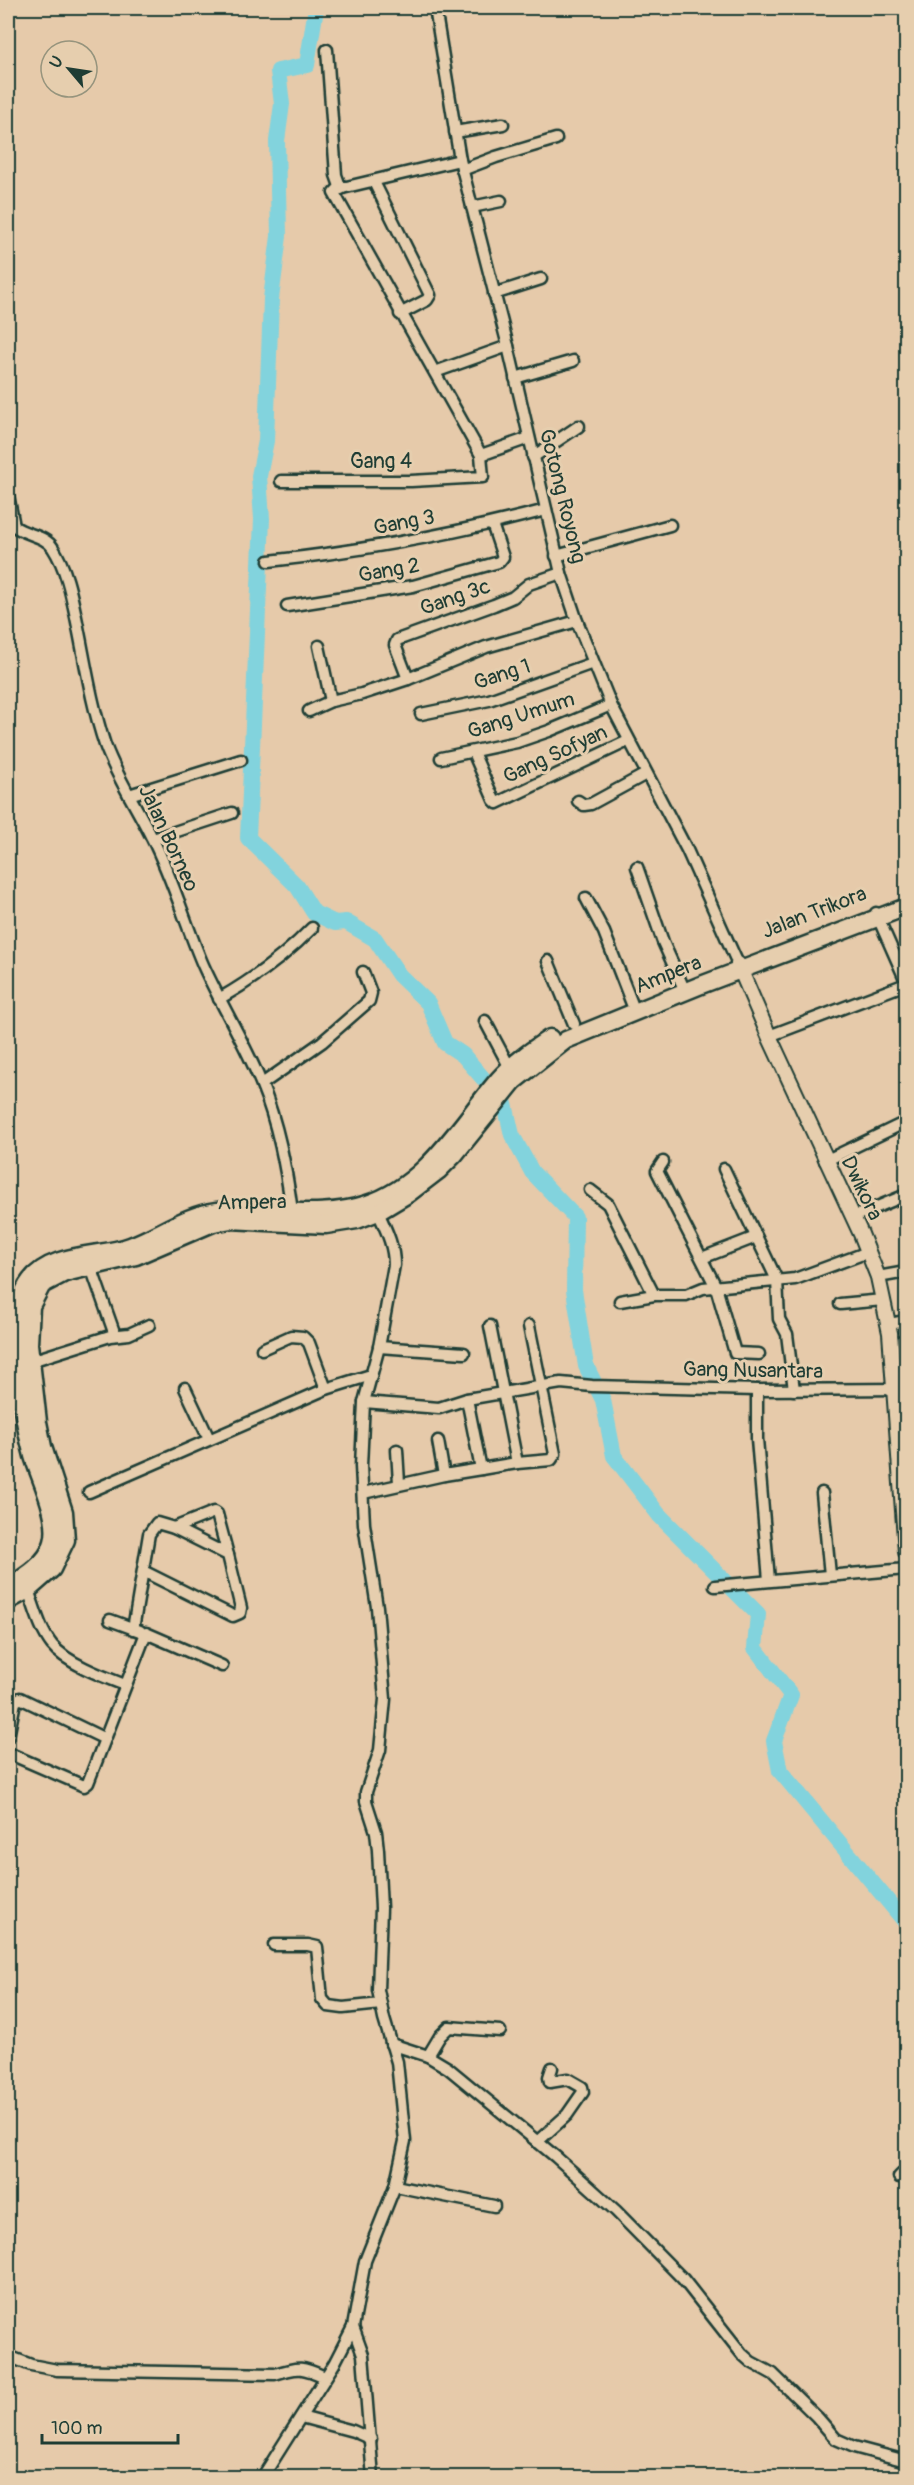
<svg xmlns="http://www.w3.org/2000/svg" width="914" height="2485" viewBox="0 0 914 2485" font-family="Pangolin,sans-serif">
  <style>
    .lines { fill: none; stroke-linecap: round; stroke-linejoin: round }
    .river { stroke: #82d3dd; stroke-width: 16 }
    .minor-casing { stroke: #1f3d34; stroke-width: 15 }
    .tertiary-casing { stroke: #1f3d34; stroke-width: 18 }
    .primary-casing { stroke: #1f3d34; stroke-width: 21 }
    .minor { stroke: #e6ceae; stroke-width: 10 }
    .tertiary { stroke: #e6ceae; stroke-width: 14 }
    .primary { stroke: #e6ceae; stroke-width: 16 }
    .labels { text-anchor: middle; stroke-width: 6; stroke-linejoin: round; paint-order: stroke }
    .street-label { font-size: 21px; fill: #1f3d34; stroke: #e6ceae }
  </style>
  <rect width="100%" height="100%" fill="#e6caaa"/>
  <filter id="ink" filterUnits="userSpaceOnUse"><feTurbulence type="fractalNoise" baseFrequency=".0167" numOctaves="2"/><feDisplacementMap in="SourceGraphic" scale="12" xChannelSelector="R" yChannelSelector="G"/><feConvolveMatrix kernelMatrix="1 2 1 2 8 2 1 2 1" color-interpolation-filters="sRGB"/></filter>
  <g filter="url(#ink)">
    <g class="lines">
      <!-- river -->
      <path class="river" d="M316,8L307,65L278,71L282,104L277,141L279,236L271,299L266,441L259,476L262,519L248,838L297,886L314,913L335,923L346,922L375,939L399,975L428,1003L445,1043L463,1055L505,1104L512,1135L532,1172L575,1217L574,1290L586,1366L603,1400L614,1456L659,1515L758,1614L755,1648L791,1695L774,1741L780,1771L906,1923"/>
      <!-- minor casing -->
      <g class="minor-casing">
        <g id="minor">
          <path d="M435,8L460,160L508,346L561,573L577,621L611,705L687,850L738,964"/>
          <path d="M327,50L336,175L341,189"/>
          <path d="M455,132L503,124"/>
          <path d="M462,170L496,157L556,139"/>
          <path d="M374,182L430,295L427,300L400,314"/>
          <path d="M472,207L501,201"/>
          <path d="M494,294L541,279"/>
          <path d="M435,372L508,346"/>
          <path d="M515,378L573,361"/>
          <path d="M481,455L529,438"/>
          <path d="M533,457L579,426"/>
          <path d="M281,481H411L483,477L481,455L334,193L338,189L460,160"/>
          <path d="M8,495L14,526C25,535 45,535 53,548C66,568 71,593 76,617C85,660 91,703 105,745C117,778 137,807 152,838C173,879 185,923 203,965C221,1005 245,1043 261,1083C278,1124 286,1168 292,1211"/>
          <path d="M556,556L670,525"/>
          <path d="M269,561C362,551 454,534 546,510"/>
          <path d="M287,606L413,586L499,562L503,557L492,524"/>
          <path d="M319,646L331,701"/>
          <path d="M408,679L395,645L397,640L494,605L513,597L529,584L561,573"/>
          <path d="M309,711L331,701L362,694L408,679L486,647L577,621"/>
          <path d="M421,714L489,700L593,663"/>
          <path d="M473,752L494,800L497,803L628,741"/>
          <path d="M441,758L517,742L549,731L611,705"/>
          <path d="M129,795L241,760"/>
          <path d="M578,801L584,805L591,804L646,774"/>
          <path d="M153,839L232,813"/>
          <path d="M637,867L663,942L685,991"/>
          <path d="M586,898L604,932L632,1004"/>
          <path d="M876,913L906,981"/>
          <path d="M548,961L574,1024"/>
          <path d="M219,999C252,980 285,956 312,928"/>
          <path d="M485,1021L510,1068"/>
          <path d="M769,1036L906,984"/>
          <path d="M262,1084L322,1042L369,1001L371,993L363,972"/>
          <path d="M825,1161L906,1122"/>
          <path d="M663,1162L657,1171L716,1287L735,1353L759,1354"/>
          <path d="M724,1169L777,1280L779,1319L787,1334L794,1390"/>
          <path d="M590,1190L608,1204L654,1295"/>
          <path d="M853,1217L906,1195"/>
          <path d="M702,1258L756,1237"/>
          <path d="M91,1267L115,1335"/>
          <path d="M878,1277L906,1272"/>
          <path d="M620,1301L654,1295H686L703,1288L795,1279L868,1252"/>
          <path d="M840,1304L883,1300"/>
          <path d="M889,1324L906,1321"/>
          <path d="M490,1326L517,1463L551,1460L555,1454L529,1326"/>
          <path d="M379,1347L464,1353"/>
          <path d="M262,1349L291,1336L303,1337L309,1343L326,1389"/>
          <path d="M31,1361L110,1336L129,1334L149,1325"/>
          <path d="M185,1388L209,1439"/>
          <path d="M757,1390V1439L769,1580"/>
          <path d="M467,1399L481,1469L517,1463"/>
          <path d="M364,1402L439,1408L467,1399L561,1383L592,1386L757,1390L906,1389"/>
          <path d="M438,1441L444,1475L481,1469"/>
          <path d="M397,1450L399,1483"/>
          <path d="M89,1492L326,1389L371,1375"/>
          <path d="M363,1493L444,1475"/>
          <path d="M822,1493L830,1575"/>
          <path d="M174,1528L214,1512L217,1514L228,1555"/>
          <path d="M715,1586L906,1569"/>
          <path d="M28,1590C35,1608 40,1630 52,1645C66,1663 104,1677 125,1685"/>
          <path d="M110,1620L140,1631"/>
          <path d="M133,1629L149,1534L157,1523L174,1528L228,1555L241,1608L240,1613L233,1616L143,1571"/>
          <path d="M8,1737L15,1702L20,1698L103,1738"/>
          <path d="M8,1753L84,1786L88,1783L146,1633L222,1666"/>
          <path d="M274,1945H308L317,1947L322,1999L328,2006L343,2008L381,2004"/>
          <path d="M391,2044L428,2056L448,2068L556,2157L616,2211L683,2279L742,2354L751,2362L773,2374L817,2417L836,2439L854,2447L906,2461"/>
          <path d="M428,2056L440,2036L449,2027L500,2031"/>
          <path d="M537,2142L567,2115L583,2092L582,2087L568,2079L550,2082L549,2077L552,2068"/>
          <path d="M899,2177L906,2170"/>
          <path d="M395,2186L494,2206"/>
          <path d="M353,2327L363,2355L373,2478"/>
          <path d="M8,2356L31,2365L57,2370L275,2374C299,2366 303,2367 325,2377"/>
          <path d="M301,2417L353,2431L371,2439"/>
          <path d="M262,2478L334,2364L353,2327L365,2261L395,2186L405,2141L397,2062L384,2019L378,1990L381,1908L378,1850L376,1832L366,1801V1792L380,1750L385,1699L377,1607L364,1524L361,1466L364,1402L379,1347L394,1265C394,1245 386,1230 378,1212"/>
        </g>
      </g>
      <!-- tertiary casing -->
      <g class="tertiary-casing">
        <path id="tertiary" d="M738,964L769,1036L861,1234L878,1277L890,1333L906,1552"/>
      </g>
      <!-- primary casing -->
      <g class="primary-casing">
        <g id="primary">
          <path d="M8,1587C25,1577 48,1563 53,1542C60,1518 40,1479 33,1456C22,1416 4,1314 30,1281C51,1252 100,1257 130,1246C160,1235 185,1215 217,1211C267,1206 319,1220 367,1204C427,1185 460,1124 499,1079C513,1063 532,1050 550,1038"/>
          <path d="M8,1601L28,1590L52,1569L66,1540L64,1512L43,1447L38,1422L29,1344L31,1306L42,1285L65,1273L136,1256L213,1223L230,1220L326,1225L357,1220L378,1212L408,1194L438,1171L455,1154L514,1081L566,1040L701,985L906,907"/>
        </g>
      </g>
      <!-- minor -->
      <use href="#minor" class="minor"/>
      <!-- tertiary -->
      <use href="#tertiary" class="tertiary"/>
      <!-- primary -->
      <use href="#primary" class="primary"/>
    </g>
  </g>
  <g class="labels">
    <!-- street labels -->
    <g class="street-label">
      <text x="381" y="468">Gang 4</text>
      <text transform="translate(563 496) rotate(76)" y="7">Gotong Royong</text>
      <text transform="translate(404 522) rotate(-11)" y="7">Gang 3</text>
      <text transform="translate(389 570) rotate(-10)" y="7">Gang 2</text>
      <text transform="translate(455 597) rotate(-19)" y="7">Gang 3c</text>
      <text transform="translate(502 674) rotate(-18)" y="7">Gang 1</text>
      <text transform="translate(521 715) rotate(-18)" y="7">Gang Umum</text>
      <text transform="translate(555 754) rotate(-25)" y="7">Gang Sofyan</text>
      <text transform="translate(169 838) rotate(65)" y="7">Jalan Borneo</text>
      <text transform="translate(814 912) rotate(-21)" y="7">Jalan Trikora</text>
      <text transform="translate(668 974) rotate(-22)" y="7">Ampera</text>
      <text transform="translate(862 1188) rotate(64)" y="7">Dwikora</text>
      <text transform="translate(252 1202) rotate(-1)" y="7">Ampera</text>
      <text transform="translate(753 1370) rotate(1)" y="7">Gang Nusantara</text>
    </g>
  </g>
  <!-- margin -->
  <rect width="914" height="2485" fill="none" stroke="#e6ceae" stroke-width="30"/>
  <rect x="15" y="15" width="884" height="2455" fill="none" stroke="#1f3d34" stroke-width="2" filter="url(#ink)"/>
  <!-- north arrow -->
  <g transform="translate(69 69) rotate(299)"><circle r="28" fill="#e6ceae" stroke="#96947d" stroke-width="1.5"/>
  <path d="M0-4.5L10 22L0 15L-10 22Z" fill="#1f3d34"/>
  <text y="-9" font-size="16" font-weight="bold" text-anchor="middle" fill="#1f3d34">U</text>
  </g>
  <!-- scale -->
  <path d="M42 2434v9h136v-9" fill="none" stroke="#1f3d34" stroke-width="3"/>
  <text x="51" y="2434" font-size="18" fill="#1f3d34" stroke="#e6ceae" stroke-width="4.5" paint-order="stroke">100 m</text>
</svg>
